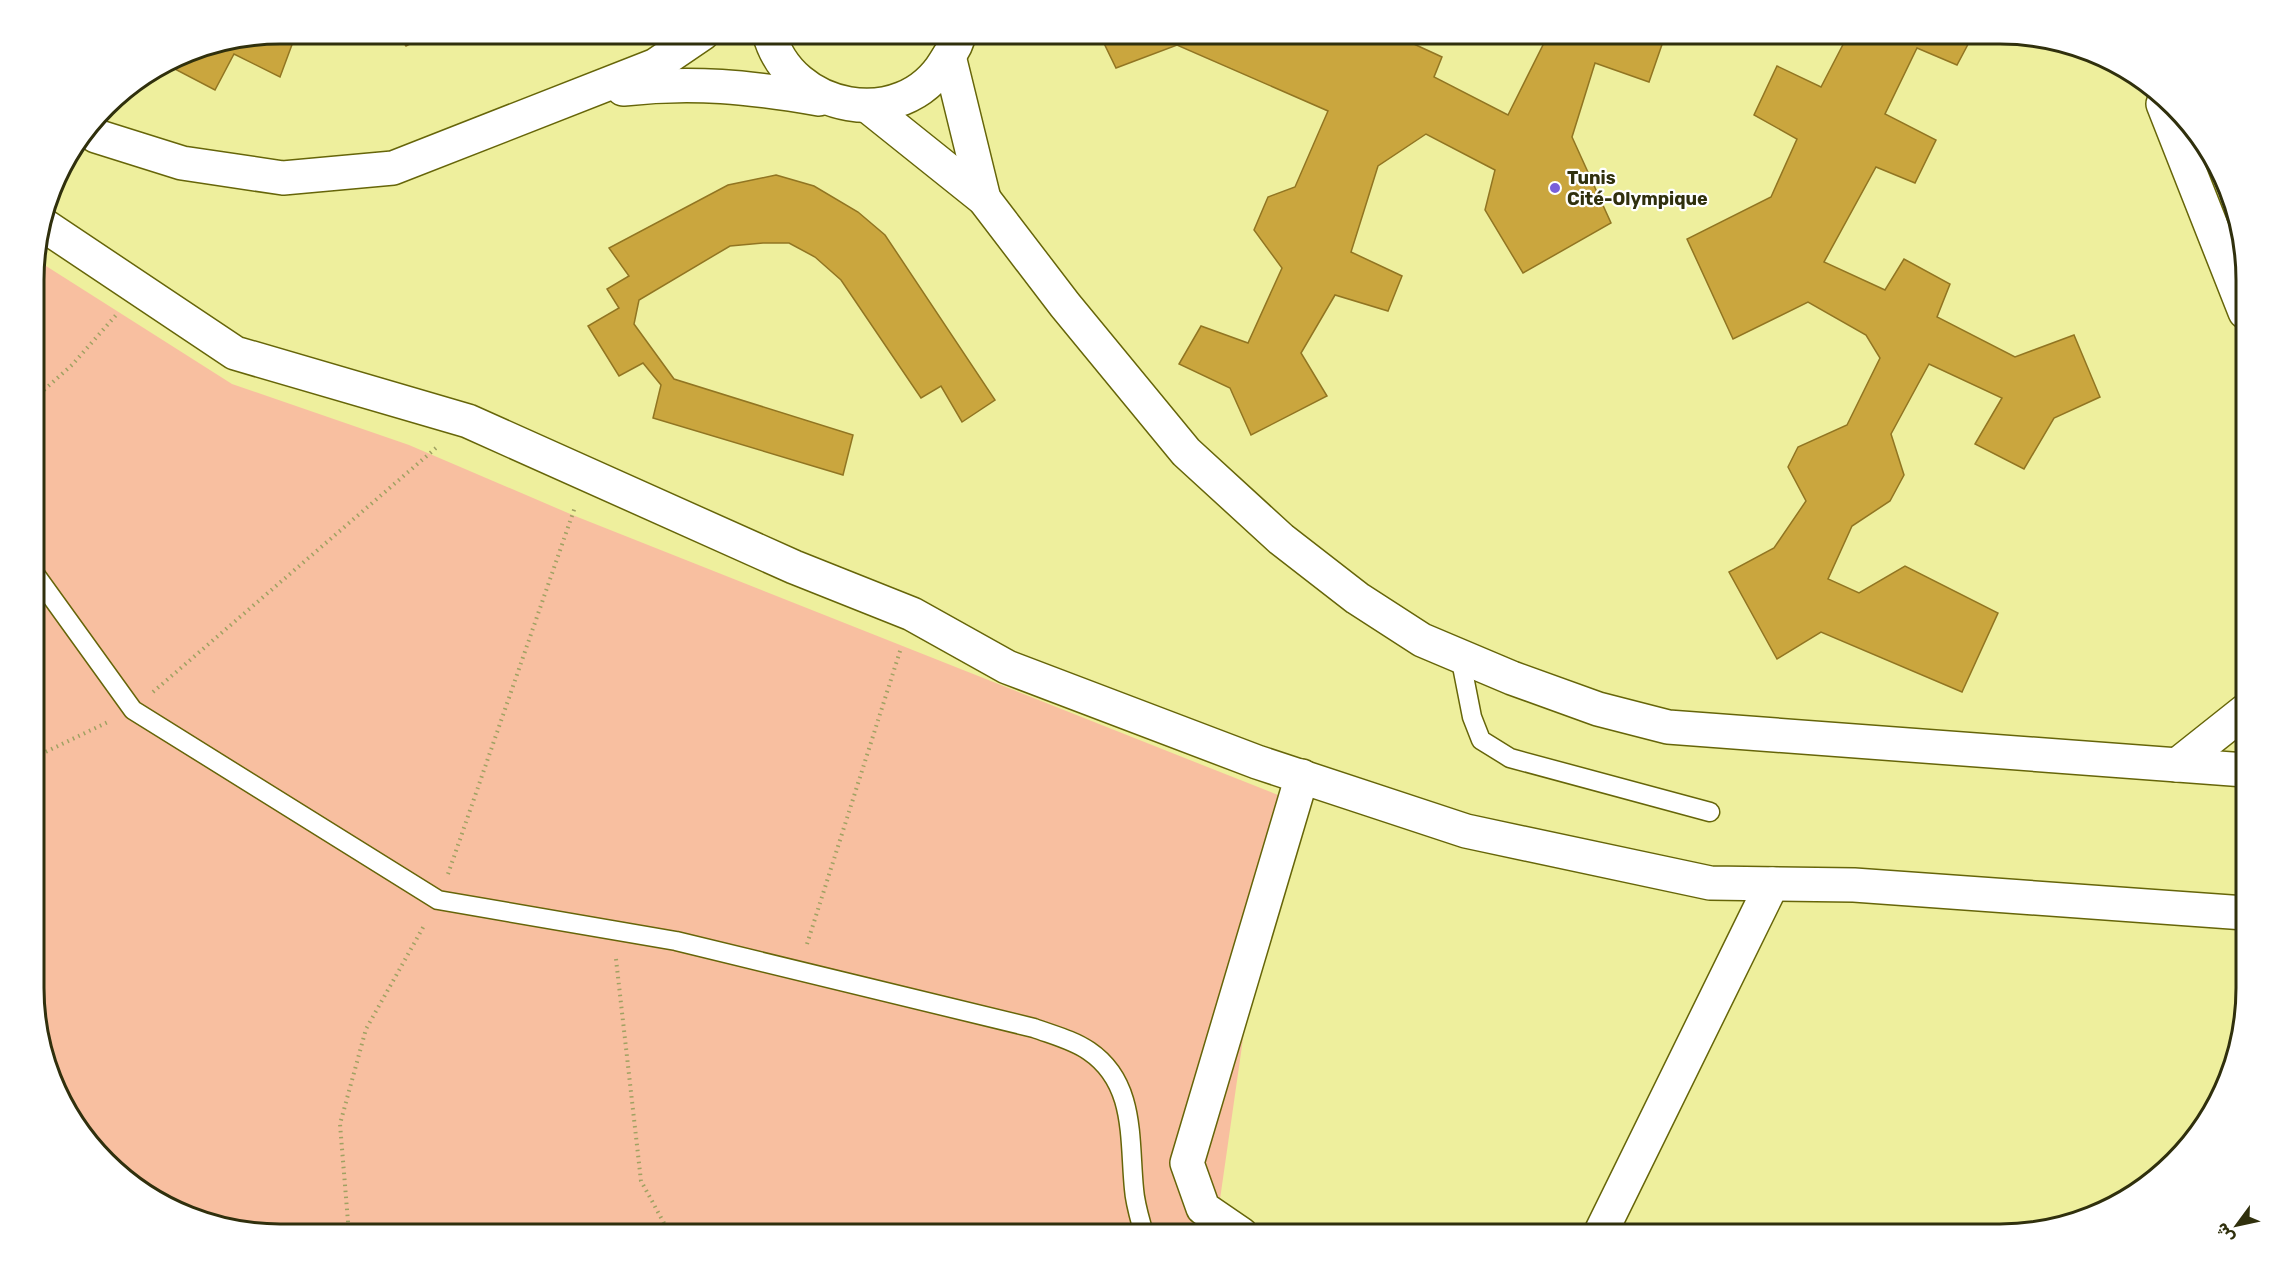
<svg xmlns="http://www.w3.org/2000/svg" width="2279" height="1267" viewBox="0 0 2279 1267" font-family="Rubik,'Noto Naskh Arabic',sans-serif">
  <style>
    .green { fill: #f8bfa0 }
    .building { fill: #caa63e; stroke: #917522; stroke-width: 1.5 }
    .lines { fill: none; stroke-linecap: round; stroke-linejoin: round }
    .lane-casing { stroke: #666509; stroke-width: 21 }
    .street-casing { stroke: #666509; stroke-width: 36 }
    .path { stroke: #a0a162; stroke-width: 4; stroke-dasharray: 1.5 4.5; stroke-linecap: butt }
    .lane { stroke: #fff; stroke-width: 18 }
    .street { stroke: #fff; stroke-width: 33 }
    .poi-dot { fill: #795fda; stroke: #fff; stroke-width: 2 }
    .labels { text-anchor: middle; stroke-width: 4.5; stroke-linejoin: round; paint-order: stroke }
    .poi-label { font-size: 18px; font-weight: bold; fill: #30300d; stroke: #fff; text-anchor: start }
    .rim { fill: none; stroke: #30300d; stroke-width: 3 }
  </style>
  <rect width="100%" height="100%" fill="#eeef9d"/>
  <!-- green -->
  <path class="green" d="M35,259L232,384L409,445L575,516L1278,795L1215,1234H279L216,1226L157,1201L74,1124L35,1019Z"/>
  <!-- building -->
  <g class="building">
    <path d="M397,33H431L406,46Z"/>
    <path d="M1099,33H1390L1442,57L1434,77L1508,115L1549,33H1666L1649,82L1595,63L1572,137L1611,223L1523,273L1485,210L1495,170L1426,134L1378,166L1351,252L1402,276L1388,311L1335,295L1301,353L1327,396L1251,435L1230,388L1179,364L1201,326L1248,343L1282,268L1254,230L1268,197L1295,187L1328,111L1177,45L1116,68Z"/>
    <path d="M1849,33H1974L1957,65L1917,48L1885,114L1936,140L1915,183L1876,167L1824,262L1885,290L1904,259L1950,284L1937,317L2015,357L2074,335L2100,397L2054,418L2024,469L1975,444L2002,398L1929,364L1891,434L1904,475L1890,501L1852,526L1828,579L1859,593L1905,566L1998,613L1962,692L1821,632L1777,659L1729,572L1774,548L1806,501L1788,467L1798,447L1847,425L1880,358L1866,335L1808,302L1733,339L1687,239L1771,197L1797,139L1754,115L1777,66L1821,87Z"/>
    <path d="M274,34L293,42L280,77L234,54L215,90L169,66L173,59L185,52Z"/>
    <path d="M776,175L814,186L858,212L885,235L995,400L962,422L941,386L921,398L841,280L815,257L789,243H763L730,246L639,300L634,324L674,379L853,435L843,475L653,418L661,385L643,363L619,376L588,326L619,308L607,289L629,276L609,248L728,185Z"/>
  </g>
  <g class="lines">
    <!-- lane casing -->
    <g class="lane-casing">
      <g id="lane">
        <path d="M35,574L133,710L438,900L676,941L1034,1028C1053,1035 1073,1040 1089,1051C1136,1083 1129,1139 1134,1189C1135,1204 1140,1219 1144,1234"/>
        <path d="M1460,656L1472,717L1481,740L1510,758L1710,812"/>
      </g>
    </g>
    <!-- street casing -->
    <g class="street-casing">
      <g id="street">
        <path d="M769,33C790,112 902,133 945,62C951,52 958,44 959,33"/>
        <path d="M949,56L984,199"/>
        <path d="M623,89C694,81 749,87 819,99"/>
        <path d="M2163,104L2245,312"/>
        <path d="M869,107L984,199L1065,305L1186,452L1281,539L1357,598L1422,640L1512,678L1598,709L1668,727L2245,770"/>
        <path d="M89,131L96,136L182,163L283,178L393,168L656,65L703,33"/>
        <path d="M42,224L235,353L468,421L794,567L912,614L1007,667L1257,762L1466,831L1710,883L1854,885L2245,913"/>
        <path d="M2177,765L2245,711"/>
        <path d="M1241,1234L1203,1208L1187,1163L1302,776"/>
        <path d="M1600,1234L1772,884"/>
      </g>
    </g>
    <!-- path -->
    <g class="path">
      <path d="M35,398L72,365L117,314"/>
      <path d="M153,692L436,448"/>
      <path d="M35,757L110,721"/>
      <path d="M448,874L575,507"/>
      <path d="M807,944L901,648"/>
      <path d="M616,959L641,1181L670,1234"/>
      <path d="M349,1234L340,1124L366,1029L425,924"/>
    </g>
    <!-- lane -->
    <use href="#lane" class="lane"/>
    <!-- street -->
    <use href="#street" class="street"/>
  </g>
  <!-- markers -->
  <circle class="poi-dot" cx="1555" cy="188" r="6"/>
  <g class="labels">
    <!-- poi labels -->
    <g class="poi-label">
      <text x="1567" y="184">Tunis<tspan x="1567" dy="21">Cité-Olympique</tspan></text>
    </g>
  </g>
  <!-- crop -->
  <path d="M0 0H2279V1267H0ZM280 44H2000A236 236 0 0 1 2236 280V988A236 236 0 0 1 2000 1224H280A236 236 0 0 1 44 988V280A236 236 0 0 1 280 44Z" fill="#fff" fill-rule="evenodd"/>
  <path class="rim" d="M280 44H2000A236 236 0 0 1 2236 280V988A236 236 0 0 1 2000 1224H280A236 236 0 0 1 44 988V280A236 236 0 0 1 280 44Z"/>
  <!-- north arrow -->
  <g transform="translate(2237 1225) rotate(237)" stroke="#ffffff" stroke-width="4.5" paint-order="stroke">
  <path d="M0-4.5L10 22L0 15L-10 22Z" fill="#30300d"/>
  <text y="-9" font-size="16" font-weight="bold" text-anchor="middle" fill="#30300d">ش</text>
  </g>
</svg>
